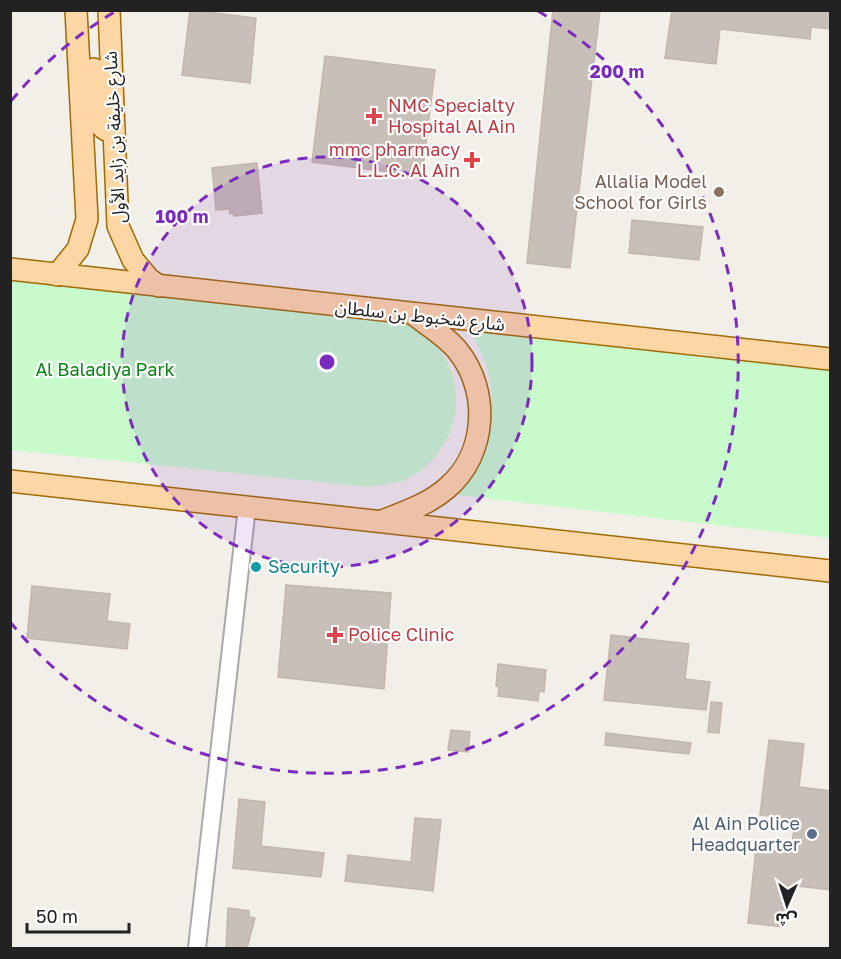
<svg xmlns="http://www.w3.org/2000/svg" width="841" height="959" viewBox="0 0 841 959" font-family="'Golos Text','Noto Sans Arabic',sans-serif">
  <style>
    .park { fill: #c8facc }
    .building { fill: #c7bfb8; stroke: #c4b6ab; stroke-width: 1.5 }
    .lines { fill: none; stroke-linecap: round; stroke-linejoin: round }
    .minor-casing { stroke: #a9a9a9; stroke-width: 20 }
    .major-casing { stroke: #a06b00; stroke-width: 24 }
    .minor { stroke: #fff; stroke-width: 16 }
    .major { stroke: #fcd6a4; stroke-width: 21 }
    .ring { fill: none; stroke: #7b2cbf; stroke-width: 3; stroke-dasharray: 10 8 }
    .health-dot { fill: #e0444e; stroke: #fff; stroke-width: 2 }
    .education-dot { fill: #8d6e63; stroke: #fff; stroke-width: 2 }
    .culture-dot { fill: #0f9aa8; stroke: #fff; stroke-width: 2 }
    .service-dot { fill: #5c6f8a; stroke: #fff; stroke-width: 2 }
    .labels { text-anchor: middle; stroke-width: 4.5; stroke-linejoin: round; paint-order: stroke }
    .health-label { font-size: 18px; fill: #be3a42; stroke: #fff; text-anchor: start }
    .street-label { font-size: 18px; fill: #222; stroke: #fff }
    .education-label { font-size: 18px; fill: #785e54; stroke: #fff; text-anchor: end }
    .park-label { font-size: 18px; fill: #0c8416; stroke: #fff }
    .culture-label { font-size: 18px; fill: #0d838f; stroke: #fff; text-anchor: start }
    .service-label { font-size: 18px; fill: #4e5e75; stroke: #fff; text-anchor: end }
    .centre { fill: #7b2cbf; stroke: #fff; stroke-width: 3 }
    .ring-label { font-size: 18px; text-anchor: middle; font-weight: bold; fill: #7b2cbf; stroke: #fff; stroke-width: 4.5; stroke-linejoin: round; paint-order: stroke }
  </style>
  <rect width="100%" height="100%" fill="#f2efe9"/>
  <!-- park -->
  <g class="park">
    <path d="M11,269L402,322C472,349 474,442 409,478C397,484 382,485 369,487L11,450Z"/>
    <path d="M465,325L830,363V538L447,494C457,473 484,432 489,412C497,382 482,348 465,325Z"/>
  </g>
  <!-- building -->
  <g class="building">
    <path d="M190,10L256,18L250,83L182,75Z"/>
    <path d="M553,10H600L570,268L527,263Z"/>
    <path d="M672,10H831V29L811,27L810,39L720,29L716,64L665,58Z"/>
    <path d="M325,56L435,70L422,176L312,162Z"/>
    <path d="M257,163L262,213L234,216L233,213L230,214L229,209L216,210L212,168Z"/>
    <path d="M632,220L703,227L699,260L629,253Z"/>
    <path d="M286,585L391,593L384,689L278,677Z"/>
    <path d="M32,586L110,594L107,621L130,624L127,649L27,638Z"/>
    <path d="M611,635L689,644L685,679L710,682L706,710L604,700Z"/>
    <path d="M498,664L546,670L544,692L539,691L538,701L498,696L499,687L496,686Z"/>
    <path d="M711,702L722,703L719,733L708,732Z"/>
    <path d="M451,730L470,732L468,752L448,750Z"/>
    <path d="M606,733L691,743L689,754L605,745Z"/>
    <path d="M769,740L804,744L799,787L831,791V890L788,885L783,927L748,923L756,849L791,853L795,819L760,815Z"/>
    <path d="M239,799L265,802L261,846L324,853L321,877L233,868Z"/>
    <path d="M415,818L441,820L433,891L345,881L348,855L411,862Z"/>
    <path d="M228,908L249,911V917L255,918L247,948H226Z"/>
  </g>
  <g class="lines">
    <!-- minor casing -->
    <g class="minor-casing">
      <path id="minor" d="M197,948L247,507"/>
    </g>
    <!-- major casing -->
    <g class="major-casing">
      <g id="major">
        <path d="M109,10L118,226L133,260L149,279L159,286"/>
        <path d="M94,69L98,119L100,125L106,130H114"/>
        <path d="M10,269L830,359"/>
        <path d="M57,275L78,249L87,219L76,10"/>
        <path d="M10,481L830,571"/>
        <path d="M382,521C405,512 429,504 447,488C487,454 490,391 458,351C447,337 430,327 416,316"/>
      </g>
    </g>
    <!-- minor -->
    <use href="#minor" class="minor"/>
    <!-- major -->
    <use href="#major" class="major"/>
  </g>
  <!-- distance rings -->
  <circle cx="327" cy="362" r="205" fill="#7b2cbf" fill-opacity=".12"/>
  <g class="ring">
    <circle cx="327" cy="362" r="205"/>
    <path d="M11 101A410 410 0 0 1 116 11M538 11A410 410 0 1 1 11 623"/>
  </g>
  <!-- markers -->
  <g class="health-dot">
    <path d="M371 107h6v6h6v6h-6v6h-6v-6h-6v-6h6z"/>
    <path d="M469 151h6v6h6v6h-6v6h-6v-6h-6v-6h6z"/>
    <path d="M332 626h6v6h6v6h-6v6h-6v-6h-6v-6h6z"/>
  </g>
  <circle class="education-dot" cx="719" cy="192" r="6"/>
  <circle class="culture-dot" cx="256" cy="567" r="6"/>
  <circle class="service-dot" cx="812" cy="834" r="6"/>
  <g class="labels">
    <!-- health labels -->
    <g class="health-label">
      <text x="388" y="112">NMC Specialty<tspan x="388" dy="21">Hospital Al Ain</tspan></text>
      <text x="460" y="156" text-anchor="end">mmc pharmacy<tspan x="460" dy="21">L.L.C. Al Ain</tspan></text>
      <text x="348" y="641">Police Clinic</text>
    </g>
    <!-- street labels -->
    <g class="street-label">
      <text transform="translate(115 137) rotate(-93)" y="6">شارع خليفة بن زايد الأول</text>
      <text transform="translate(420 316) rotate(6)" y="6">شارع شخبوط بن سلطان</text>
    </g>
    <!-- education labels -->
    <g class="education-label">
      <text x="707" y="188">Allalia Model<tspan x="707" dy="21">School for Girls</tspan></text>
    </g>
    <!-- park labels -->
    <g class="park-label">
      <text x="105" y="376">Al Baladiya Park</text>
    </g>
    <!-- culture labels -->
    <g class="culture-label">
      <text x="268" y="573">Security</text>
    </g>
    <!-- service labels -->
    <g class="service-label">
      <text x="800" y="830">Al Ain Police<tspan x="800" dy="21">Headquarter</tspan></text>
    </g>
  </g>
  <circle cx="327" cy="362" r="9" class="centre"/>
  <g class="ring-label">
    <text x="617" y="78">200 m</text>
    <text x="182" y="223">100 m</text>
  </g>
  <!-- border -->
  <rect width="841" height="959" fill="none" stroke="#222222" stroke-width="24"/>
  <!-- north arrow -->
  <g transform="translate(787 905) rotate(183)" stroke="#ffffff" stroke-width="4.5" paint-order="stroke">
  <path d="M0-4.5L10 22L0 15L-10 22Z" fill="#222222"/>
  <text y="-9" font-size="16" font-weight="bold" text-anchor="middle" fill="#222222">ش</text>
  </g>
  <!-- scale -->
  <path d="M27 923v9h102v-9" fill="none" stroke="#222222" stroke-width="3"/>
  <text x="36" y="923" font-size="18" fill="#222222" stroke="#ffffff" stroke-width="4.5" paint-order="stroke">50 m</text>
</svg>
